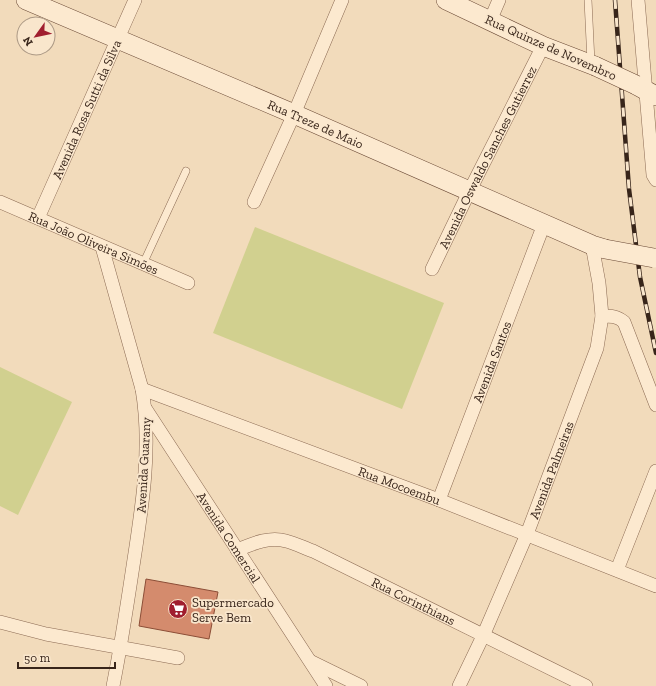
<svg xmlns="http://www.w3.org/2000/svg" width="656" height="686" viewBox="0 0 656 686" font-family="'Zilla Slab',serif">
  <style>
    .green { fill: #d1d08f }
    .building { fill: #d48b6d; stroke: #8c4e37 }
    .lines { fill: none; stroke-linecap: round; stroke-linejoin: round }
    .service-casing { stroke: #8b6a53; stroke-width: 8 }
    .minor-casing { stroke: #8b6a53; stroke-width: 14 }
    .secondary-casing { stroke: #6c4b37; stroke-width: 20 }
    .service { stroke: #fce9cf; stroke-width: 7 }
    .minor { stroke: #fce9cf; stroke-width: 13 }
    .secondary { stroke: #fce9cf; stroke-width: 19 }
    .rail-casing { stroke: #38251a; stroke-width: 4.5 }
    .rail { stroke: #f9e6cc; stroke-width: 3; stroke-dasharray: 9; stroke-linecap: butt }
    .secondary-bridge-casing { stroke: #6c4b37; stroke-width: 20; stroke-linecap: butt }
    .secondary-bridge { stroke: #fce9cf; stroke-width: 19 }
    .labels { text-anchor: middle; stroke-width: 3.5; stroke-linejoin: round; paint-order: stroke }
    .street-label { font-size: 13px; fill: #38251a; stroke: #f9e6cc }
    .poi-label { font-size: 13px; fill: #38251a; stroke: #f9e6cc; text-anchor: start }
  </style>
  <rect width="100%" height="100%" fill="#f2dbbb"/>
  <!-- green -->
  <g class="green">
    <path d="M255,227L444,303L402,409L213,333Z"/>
    <path d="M0,367L72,402L18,515L0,506Z"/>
  </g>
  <!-- building -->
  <path class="building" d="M146,579L218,592L209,639L139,626Z"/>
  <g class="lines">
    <!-- service casing -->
    <g class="service-casing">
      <g id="service">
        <path d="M588,0L591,62"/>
        <path d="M143,264L186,171"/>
      </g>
    </g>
    <!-- minor casing -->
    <g class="minor-casing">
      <g id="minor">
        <path d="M638,0L653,175L656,180"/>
        <path d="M490,21L499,0"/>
        <path id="s1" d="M0,202L188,283"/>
        <path d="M254,202L294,114L342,0"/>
        <path id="s2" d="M38,218L135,0"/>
        <path d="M102,247L142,389C152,447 142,508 133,566C127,606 121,646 113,686"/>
        <path id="s3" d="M432,269L469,192L543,46"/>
        <path d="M602,316C611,316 617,316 624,322L656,405"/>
        <path id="s4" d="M142,389L439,500L656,586"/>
        <path id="s5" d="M145,408L326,686"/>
        <path id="s6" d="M439,500L544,224"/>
        <path id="s7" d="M237,550C252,544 269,536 286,541C295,543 304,548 313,551L586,686"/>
        <path d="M617,570L656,471"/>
        <path d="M0,622L46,634L178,658"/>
        <path d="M312,662L361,686"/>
        <path id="s8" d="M459,686L483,636L527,534L597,348L602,316L599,283L592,245"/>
      </g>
    </g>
    <!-- secondary casing -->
    <g class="secondary-casing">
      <g id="secondary">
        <path id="s9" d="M26,0L294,114L592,245L605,249"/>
        <path d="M446,0L543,46L595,66"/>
        <path d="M636,85L656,96"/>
      </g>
    </g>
    <!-- service -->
    <use href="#service" class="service"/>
    <!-- minor -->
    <use href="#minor" class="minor"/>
    <!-- secondary -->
    <use href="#secondary" class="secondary"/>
    <!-- rail casing -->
    <g class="rail-casing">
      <path id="rail" d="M615,0L629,189L640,277L656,353"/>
    </g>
    <!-- rail -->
    <use href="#rail" class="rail"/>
    <!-- secondary-bridge casing -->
    <g class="secondary-bridge-casing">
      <g id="secondary-bridge">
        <path d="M595,66L636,85"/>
        <path d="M605,249L654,258"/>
      </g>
    </g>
    <!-- secondary-bridge -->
    <use href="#secondary-bridge" class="secondary-bridge"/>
  </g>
  <!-- icons -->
  <defs>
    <g id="supermarket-disc" transform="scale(1)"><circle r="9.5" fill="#a01e2f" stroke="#f9e6cc"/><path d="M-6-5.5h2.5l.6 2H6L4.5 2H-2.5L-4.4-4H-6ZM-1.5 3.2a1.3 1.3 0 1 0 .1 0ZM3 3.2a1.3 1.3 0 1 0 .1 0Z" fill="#fff"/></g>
  </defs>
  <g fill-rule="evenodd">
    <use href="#supermarket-disc" x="178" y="609"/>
  </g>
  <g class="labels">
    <!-- street labels -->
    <g class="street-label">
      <text transform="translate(551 47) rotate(24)" y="5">Rua Quinze de Novembro</text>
      <text dy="5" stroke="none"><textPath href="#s2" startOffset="119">Avenida Rosa Sutti da Silva</textPath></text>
      <text dy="5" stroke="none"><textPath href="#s9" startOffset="315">Rua Treze de Maio</textPath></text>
      <text dy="5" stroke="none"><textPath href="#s3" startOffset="125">Avenida Oswaldo Sanches Gutierrez</textPath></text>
      <text dy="5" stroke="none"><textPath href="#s1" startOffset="102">Rua João Oliveira Simões</textPath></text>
      <text dy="5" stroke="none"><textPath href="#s6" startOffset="148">Avenida Santos</textPath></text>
      <text transform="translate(143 465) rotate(-87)" y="5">Avenida Guarany</text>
      <text dy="5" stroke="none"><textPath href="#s8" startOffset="235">Avenida Palmeiras</textPath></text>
      <text dy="5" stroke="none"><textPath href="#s4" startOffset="275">Rua Mocoembu</textPath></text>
      <text dy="5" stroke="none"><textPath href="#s5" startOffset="154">Avenida Comercial</textPath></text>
      <text dy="5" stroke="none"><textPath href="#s7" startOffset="192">Rua Corinthians</textPath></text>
    </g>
    <!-- poi labels -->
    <g class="poi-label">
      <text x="192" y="607">Supermercado<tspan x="192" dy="15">Serve Bem</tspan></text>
    </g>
  </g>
  <!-- north arrow -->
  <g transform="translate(36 36) rotate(237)"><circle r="19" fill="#f9e6cc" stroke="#ac9985"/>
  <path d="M0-3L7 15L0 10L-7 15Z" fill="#a01e2f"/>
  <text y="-6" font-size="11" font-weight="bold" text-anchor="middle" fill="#38251a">N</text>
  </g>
  <!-- scale -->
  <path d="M18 662v6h97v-6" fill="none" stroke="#38251a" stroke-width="2"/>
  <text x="24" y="662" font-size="12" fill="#38251a" stroke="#f9e6cc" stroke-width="3" paint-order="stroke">50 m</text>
</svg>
